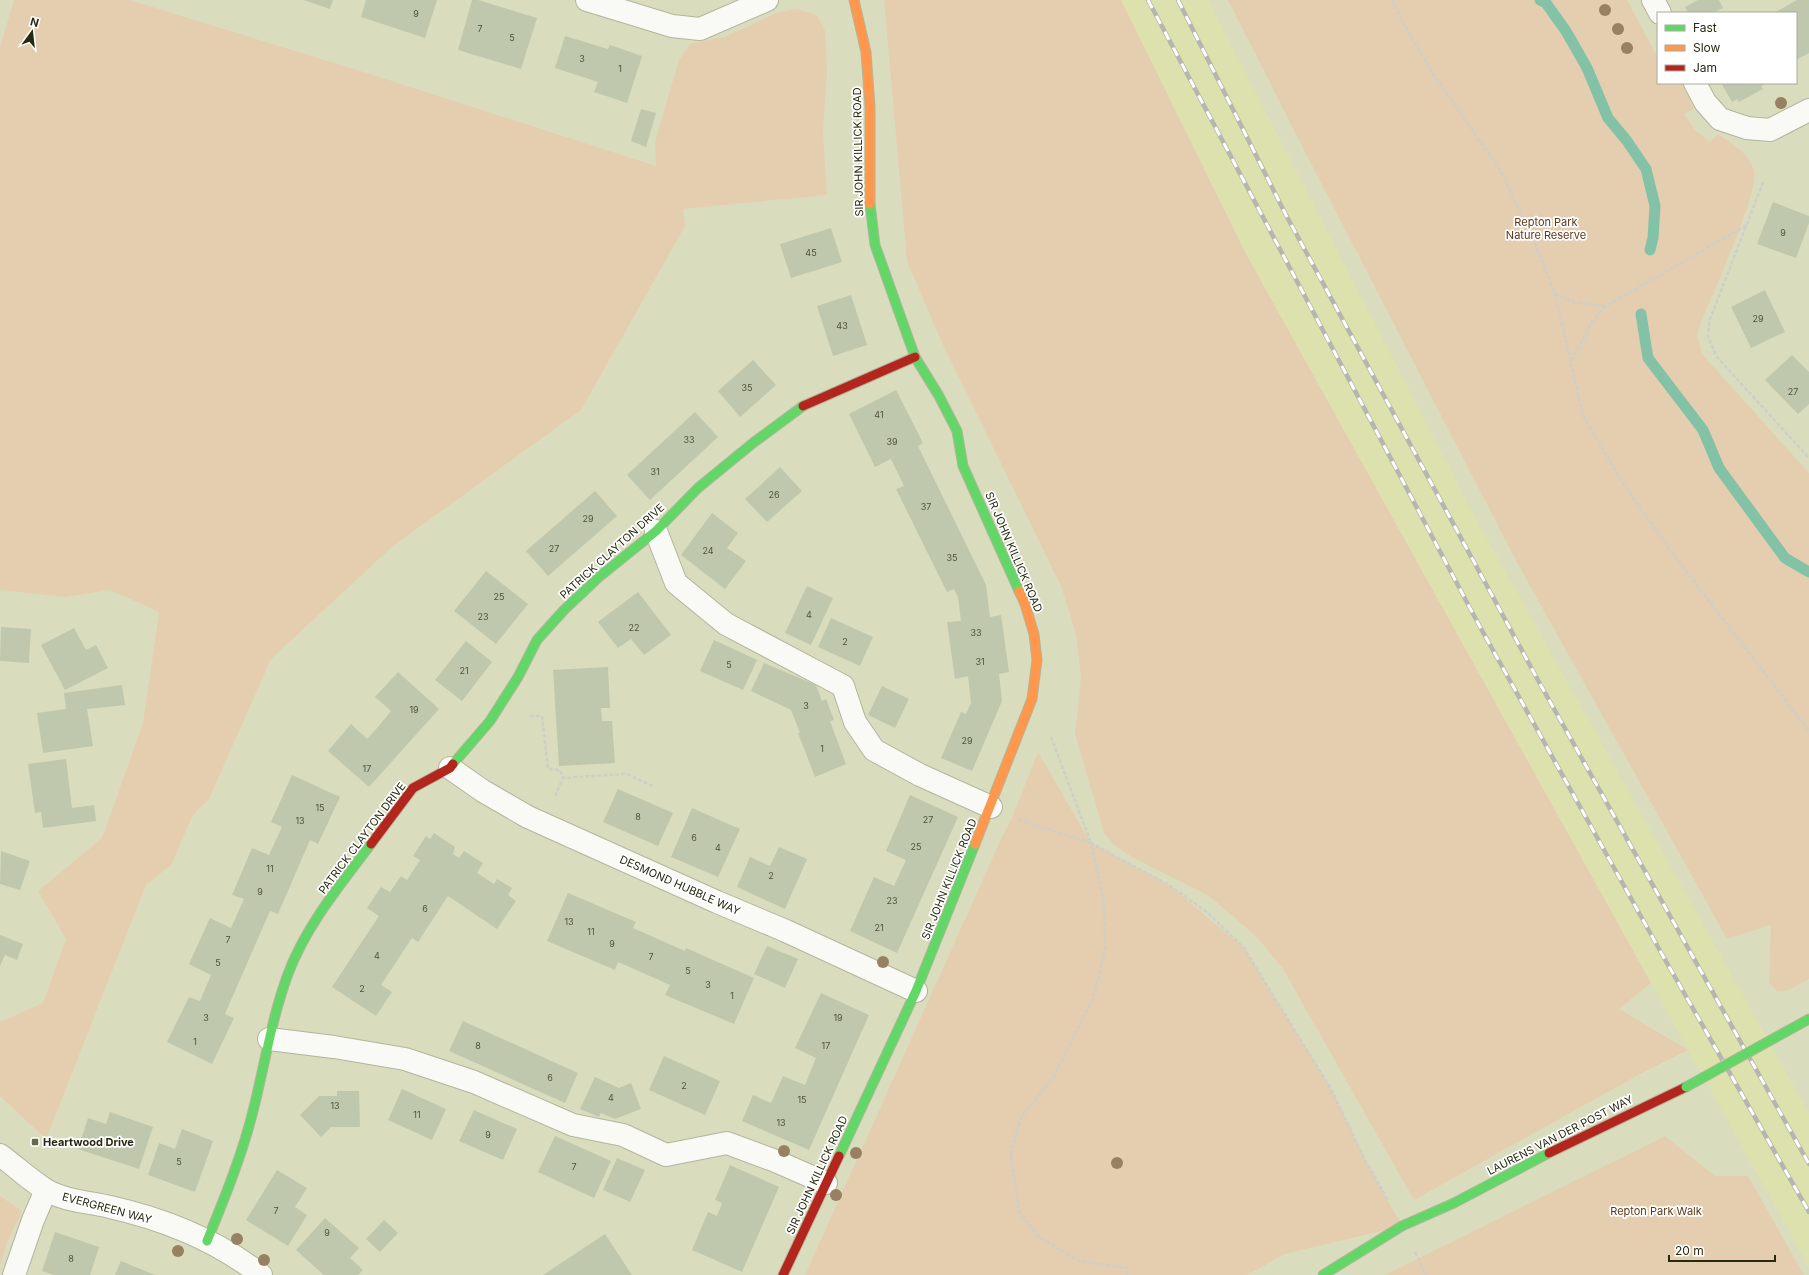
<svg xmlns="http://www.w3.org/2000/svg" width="1809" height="1275" viewBox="0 0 1809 1275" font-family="Inter,sans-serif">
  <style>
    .built { fill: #dce1ad }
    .green { fill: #e5ceb0 }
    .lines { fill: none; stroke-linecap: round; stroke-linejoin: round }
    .stream { stroke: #84c2a8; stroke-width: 11 }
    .building { fill: #bfc7ad }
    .street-casing { stroke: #b3b59c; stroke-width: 24 }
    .fast-casing { stroke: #b3b59c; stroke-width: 11 }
    .slow-casing { stroke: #b3b59c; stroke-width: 11 }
    .jam-casing { stroke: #b3b59c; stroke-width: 11 }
    .path { stroke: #cecfc6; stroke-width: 2.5; stroke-dasharray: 4 2; stroke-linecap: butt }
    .street { stroke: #f9faf5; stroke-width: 22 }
    .fast { stroke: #63d668; stroke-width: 9 }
    .slow { stroke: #ff974d; stroke-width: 9 }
    .jam { stroke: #b3261e; stroke-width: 9 }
    .rail-casing { stroke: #b5b6af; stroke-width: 4.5 }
    .rail { stroke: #fff; stroke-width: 3; stroke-dasharray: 9; stroke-linecap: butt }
    .fast-bridge-casing { stroke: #b3b59c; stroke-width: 11; stroke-linecap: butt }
    .fast-bridge { stroke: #63d668; stroke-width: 9 }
    .tree { fill: #978162 }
    .poi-dot { fill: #66694e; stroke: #fff; stroke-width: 1.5 }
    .labels { text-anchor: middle; stroke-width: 3.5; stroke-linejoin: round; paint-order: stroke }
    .number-label { font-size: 9px; fill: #4e533a }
    .street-label { font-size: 11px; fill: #272a12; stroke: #fff }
    .park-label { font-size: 11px; fill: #603618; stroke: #fff }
    .poi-label { font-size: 11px; font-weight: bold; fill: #272a12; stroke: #fff; text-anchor: start }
  </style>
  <rect width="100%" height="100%" fill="#daddbd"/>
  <!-- built -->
  <path class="built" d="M1120,0H1208L1472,512L1809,1113V1267L1246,254Z"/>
  <!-- green -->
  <g class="green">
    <path d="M14,0H130L367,73L656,166L655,141L679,60L690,44L727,36L779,12L796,9L817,15L825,31L827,72L823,131L827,195L683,209L685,226L581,410L393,546L271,659L209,799L193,815L171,865L146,885L46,1139L0,1096V1022L43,1003L66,939L38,891L102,838L143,723L159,612L110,590L65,597L0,590V47Z"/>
    <path d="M884,0H1121L1246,254L1651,983L1619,1009L1688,1050L1642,1073L1414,1200L1283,969L1257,937L1209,896L1132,857L1114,845L1104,833L1075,734L1081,677L1076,634L1061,586L942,343L907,261Z"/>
    <path d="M1228,0H1627L1658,58V83H1684L1694,109L1684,114L1695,130L1710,142L1718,134C1731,143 1749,153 1754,170C1761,191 1707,305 1697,333L1702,354L1809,473V979L1789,990L1777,991L1769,983L1771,925L1727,939L1514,557L1303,148Z"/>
    <path d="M1038,752L1091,843L1169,885L1244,948L1331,1089L1366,1162L1402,1226L1285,1254L1247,1275H805L1002,837L1012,818Z"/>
    <path d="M1665,1136L1715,1176H1748L1804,1275H1385Z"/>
    <path d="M0,1196L22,1211L7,1243L0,1266Z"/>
  </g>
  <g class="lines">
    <!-- stream -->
    <g class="stream">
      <path d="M1540,0L1546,3L1566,31L1587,68L1608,118L1627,141L1646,169L1655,206L1653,238L1650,250"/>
      <path d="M1641,314L1648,358L1703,430L1719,468L1785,558L1809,572"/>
    </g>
  </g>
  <!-- building -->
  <g class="building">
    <path d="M304,0H333L330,9Z"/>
    <path d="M366,0H437L425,38L361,17Z"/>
    <path d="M472,0H478L537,18L521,69L458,50Z"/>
    <path d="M1698,0H1719L1723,8L1713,13H1688L1685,7Z"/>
    <path d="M1797,0H1809V53L1796,60V13H1774Z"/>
    <path d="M565,36L608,49L610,45L642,56L627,103L594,92L598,82L555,68Z"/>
    <path d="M1721,83H1767L1761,86L1763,89L1739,102L1737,99L1732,102Z"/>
    <path d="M641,109L656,113L646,147L631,141Z"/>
    <path d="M1773,202L1809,216V223L1796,258L1757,244Z"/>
    <path d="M831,228L842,262L791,278L780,244Z"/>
    <path d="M1765,290L1785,332L1751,348L1731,307Z"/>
    <path d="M851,295L867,345L833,356L817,306Z"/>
    <path d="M1792,355L1809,372V404L1798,414L1765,380Z"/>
    <path d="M753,360L776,385L740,417L718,391Z"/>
    <path d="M896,390L923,443L918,446L986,585L990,617L1001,615L1009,672L999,674L1002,701L972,771L941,758L961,712L966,714L971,703L968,676L955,679L947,622L961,621L958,597L954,589L947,592L896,489L904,486L891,459L875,467L849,414Z"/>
    <path d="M695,412L718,437L650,500L627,475Z"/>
    <path d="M780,467L802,491L767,522L745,499Z"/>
    <path d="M595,491L617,516L548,576L526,551Z"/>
    <path d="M712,513L738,533L727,548L746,561L725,589L681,555Z"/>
    <path d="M486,571L528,604L496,644L454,611Z"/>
    <path d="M807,586L833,598L811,645L785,633Z"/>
    <path d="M638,592L671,635L644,655L631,639L618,648L598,622Z"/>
    <path d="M831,618L873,637L860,666L818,647Z"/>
    <path d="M1,627L31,629L29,663L0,661Z"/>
    <path d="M74,628L86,650L96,645L108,668L65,690L41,645Z"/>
    <path d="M714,640L757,660L743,690L700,671Z"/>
    <path d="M466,641L492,662L462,701L435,680Z"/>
    <path d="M764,663L816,685L822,701L826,699L834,720L830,721L846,764L815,777L798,733H800L791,710L751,691Z"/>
    <path d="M608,667L610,708H601L602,721H612L615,763L559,766L553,670Z"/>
    <path d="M398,672L439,709L369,787L328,751L351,724L367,739L378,727L391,711L375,697Z"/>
    <path d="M122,685L125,705L87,709L93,746L43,753L37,713L66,709L64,693Z"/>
    <path d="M882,686L909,699L895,728L868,715Z"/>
    <path d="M66,759L72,808L94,805L96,821L43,828L41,812L35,813L28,764Z"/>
    <path d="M292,775L340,797L318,844L310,840L278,914L270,911L225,1014L234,1018L212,1064L167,1042L189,997L200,1001L211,975L189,964L210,918L231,928L244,899L232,895L252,848L269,855L282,827L271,822Z"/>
    <path d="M618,789L673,813L658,846L603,822Z"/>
    <path d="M910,795L958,817L897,953L850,931L874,877L894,886L906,860L886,851Z"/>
    <path d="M692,808L740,829L718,877L671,857Z"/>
    <path d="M434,833L455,847L453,854L459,858L464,851L483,863L477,873L494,884L497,879L512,888L508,895L516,901L497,929L448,896L418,942L412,938L381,985L392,992L376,1016L332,987L379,916L367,908L381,887L390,892L401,876L407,880L420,860L413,856L426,836L430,839Z"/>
    <path d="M779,847L807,859L785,909L737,887L750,857L770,866Z"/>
    <path d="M1,851L30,861L20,890L0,884Z"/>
    <path d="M568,893L636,922L633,928L685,951L686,948L754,978L734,1024L665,995L670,985L618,962L615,970L547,941Z"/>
    <path d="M0,935L23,944L17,960L5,955L0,966Z"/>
    <path d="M767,946L798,959L785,988L754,974Z"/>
    <path d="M821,993L869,1015L809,1150L742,1121L753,1095L771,1103L783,1076L805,1085L816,1058L795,1048Z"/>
    <path d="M463,1021L578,1073L565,1103L449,1051Z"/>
    <path d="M664,1056L720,1081L705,1115L649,1090Z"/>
    <path d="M595,1077L619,1088L631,1083L641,1109L615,1119L601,1113L599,1117L580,1109Z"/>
    <path d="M402,1089L446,1109L432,1140L388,1120Z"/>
    <path d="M337,1091H359L360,1127H331L321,1137L300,1115L319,1096H337Z"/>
    <path d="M474,1110L517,1129L503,1160L459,1141Z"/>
    <path d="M110,1112L153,1127L139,1169L78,1149L88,1118L106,1124Z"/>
    <path d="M182,1129L213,1141L195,1192L148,1175L159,1143L175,1149Z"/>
    <path d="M555,1136L611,1161L594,1198L538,1172Z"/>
    <path d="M617,1158L645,1170L630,1202L603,1190Z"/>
    <path d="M730,1165L779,1187L742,1272L692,1250L708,1212L717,1216L722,1203L715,1200Z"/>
    <path d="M277,1170L307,1188L295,1207L307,1215L288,1246L246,1220Z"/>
    <path d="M325,1218L359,1248L350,1258L363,1270L358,1275H324L296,1250Z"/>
    <path d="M384,1220L398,1233L380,1252L366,1239Z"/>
    <path d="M55,1232L99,1247L90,1275H54L42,1271Z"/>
    <path d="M605,1234L632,1275H543Z"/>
    <path d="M121,1261L155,1275H115Z"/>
  </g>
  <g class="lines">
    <!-- street casing -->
    <g class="street-casing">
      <g id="street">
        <path d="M587,0L672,26L700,29L767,0"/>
        <path d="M1653,0L1660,13"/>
        <path d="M1695,83L1705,102L1720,119L1747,128L1770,130L1809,110"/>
        <path d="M656,531L676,583L726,624L843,686L855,722L874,750L920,775L991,807"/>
        <path d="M450,768L483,791L528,817L717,902L786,931L916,991"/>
        <path d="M269,1039L334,1047L405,1059L474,1082L573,1125L623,1135L666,1155L727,1143L773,1160L826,1183"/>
        <path d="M0,1155C15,1166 30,1180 46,1190C65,1201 89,1202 110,1207C163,1219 218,1241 261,1275"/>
        <path d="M14,1275L33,1220L46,1190"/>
      </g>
    </g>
    <!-- fast casing -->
    <g class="fast-casing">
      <g id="fast">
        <path d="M870,204L875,245L915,357L939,396L957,431L963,466L1019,591"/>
        <path d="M453,764L490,721L518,677L537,640L564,610L599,577L656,531L698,488L753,443L803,406"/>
        <path d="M1789,1030L1809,1019"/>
        <path d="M839,1156L916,991L975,844"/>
        <path d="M207,1241C225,1197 243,1153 254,1107C265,1063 272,1017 288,974C306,926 340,885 371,844"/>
        <path d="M1323,1275L1402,1226L1454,1203L1549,1153"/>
      </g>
    </g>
    <!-- slow casing -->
    <g class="slow-casing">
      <g id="slow">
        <path d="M854,0L866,52L870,107V204"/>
        <path d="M975,844L1032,699L1037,660L1034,634L1025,604L1019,591"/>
      </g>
    </g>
    <!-- jam casing -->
    <g class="jam-casing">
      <g id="jam">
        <path d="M803,406L915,357"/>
        <path d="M371,844L413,788L450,768L453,764"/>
        <path d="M1549,1153L1686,1087"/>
        <path d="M783,1275L839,1156"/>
      </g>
    </g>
    <!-- path -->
    <g class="path">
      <path d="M1392,0L1401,19L1432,72L1500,170L1532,236L1555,294L1583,416L1626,488L1673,554L1809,731"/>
      <path d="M1763,182L1709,322L1708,336L1716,356L1809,458"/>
      <path d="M1555,294L1574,302L1605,306"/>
      <path d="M1572,360L1592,322L1606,306L1747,225"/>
      <path d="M530,716H542L548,769L560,770L563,778"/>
      <path d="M1051,737L1091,843"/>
      <path d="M555,796L563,778L627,774L653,786"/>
      <path d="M1018,820L1091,843"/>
      <path d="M1415,1252L1426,1275"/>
      <path d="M1127,1275V1268L1079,1261L1039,1237L1019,1212L1011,1153L1021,1117L1052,1079L1093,998L1105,950L1104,902L1091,843L1169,885L1208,913L1244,948L1331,1089L1366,1162L1388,1200"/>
    </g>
    <!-- street -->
    <use href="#street" class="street"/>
    <!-- fast -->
    <use href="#fast" class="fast"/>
    <!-- slow -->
    <use href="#slow" class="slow"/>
    <!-- jam -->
    <use href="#jam" class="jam"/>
    <!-- rail casing -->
    <g class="rail-casing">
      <g id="rail">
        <path d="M1148,0L1479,625L1663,956L1809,1212"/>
        <path d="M1178,0L1286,215L1539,682L1809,1164"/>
      </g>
    </g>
    <!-- rail -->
    <use href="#rail" class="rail"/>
    <!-- fast-bridge casing -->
    <g class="fast-bridge-casing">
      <path id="fast-bridge" d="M1686,1087L1789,1030"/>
    </g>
    <!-- fast-bridge -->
    <use href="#fast-bridge" class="fast-bridge"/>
  </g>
  <!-- trees -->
  <g class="tree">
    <circle cx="1605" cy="10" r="6"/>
    <circle cx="1618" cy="29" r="6"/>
    <circle cx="1627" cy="48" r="6"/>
    <circle cx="1781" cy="103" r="6"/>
    <circle cx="883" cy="962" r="6"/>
    <circle cx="784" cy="1151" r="6"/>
    <circle cx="856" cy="1153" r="6"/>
    <circle cx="1117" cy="1163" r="6"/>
    <circle cx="836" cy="1195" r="6"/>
    <circle cx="237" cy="1239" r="6"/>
    <circle cx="178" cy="1251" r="6"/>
    <circle cx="264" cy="1260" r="6"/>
  </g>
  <!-- markers -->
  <rect class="poi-dot" x="31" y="1138" width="8" height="8" rx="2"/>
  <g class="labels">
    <!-- number labels -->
    <g class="number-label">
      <text x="416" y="17">9</text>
      <text x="480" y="32">7</text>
      <text x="512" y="41">5</text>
      <text x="582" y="62">3</text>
      <text x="620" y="72">1</text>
      <text x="1783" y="236">9</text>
      <text x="811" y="256">45</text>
      <text x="1758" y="322">29</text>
      <text x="842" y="329">43</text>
      <text x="747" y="391">35</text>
      <text x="1793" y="395">27</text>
      <text x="879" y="418">41</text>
      <text x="689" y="443">33</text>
      <text x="892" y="445">39</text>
      <text x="655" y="475">31</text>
      <text x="774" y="498">26</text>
      <text x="926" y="510">37</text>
      <text x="588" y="522">29</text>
      <text x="554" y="552">27</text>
      <text x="708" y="554">24</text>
      <text x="952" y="561">35</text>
      <text x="499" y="600">25</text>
      <text x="809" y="618">4</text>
      <text x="483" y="620">23</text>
      <text x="634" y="631">22</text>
      <text x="976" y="636">33</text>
      <text x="845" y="645">2</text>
      <text x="980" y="665">31</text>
      <text x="729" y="668">5</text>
      <text x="464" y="674">21</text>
      <text x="806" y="709">3</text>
      <text x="414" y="713">19</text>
      <text x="967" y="744">29</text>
      <text x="822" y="752">1</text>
      <text x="367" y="772">17</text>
      <text x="320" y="811">15</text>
      <text x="638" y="820">8</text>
      <text x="928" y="823">27</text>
      <text x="300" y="824">13</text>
      <text x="694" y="841">6</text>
      <text x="916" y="850">25</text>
      <text x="718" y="851">4</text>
      <text x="270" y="872">11</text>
      <text x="771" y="879">2</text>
      <text x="260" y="895">9</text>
      <text x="892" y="904">23</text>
      <text x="425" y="912">6</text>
      <text x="569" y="925">13</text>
      <text x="879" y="931">21</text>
      <text x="591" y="935">11</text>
      <text x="228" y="943">7</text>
      <text x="612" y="947">9</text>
      <text x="377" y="959">4</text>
      <text x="651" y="960">7</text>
      <text x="218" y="966">5</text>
      <text x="688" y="974">5</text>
      <text x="708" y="988">3</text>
      <text x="362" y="992">2</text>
      <text x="732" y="999">1</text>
      <text x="206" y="1021">3</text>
      <text x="838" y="1021">19</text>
      <text x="195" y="1045">1</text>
      <text x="478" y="1049">8</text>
      <text x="826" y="1049">17</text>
      <text x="550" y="1081">6</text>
      <text x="684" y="1089">2</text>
      <text x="611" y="1101">4</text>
      <text x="802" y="1103">15</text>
      <text x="335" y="1109">13</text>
      <text x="417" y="1118">11</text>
      <text x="781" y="1126">13</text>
      <text x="488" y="1138">9</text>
      <text x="179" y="1165">5</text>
      <text x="574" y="1170">7</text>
      <text x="276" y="1214">7</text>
      <text x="327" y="1236">9</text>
      <text x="71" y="1262">8</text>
    </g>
    <!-- street labels -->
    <g class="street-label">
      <text transform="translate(858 152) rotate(-91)" y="4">SIR JOHN KILLICK ROAD</text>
      <text transform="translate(612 551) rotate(-42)" y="4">PATRICK CLAYTON DRIVE</text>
      <text transform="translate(1014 552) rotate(67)" y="4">SIR JOHN KILLICK ROAD</text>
      <text transform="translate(362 838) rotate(-53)" y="4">PATRICK CLAYTON DRIVE</text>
      <text transform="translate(949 879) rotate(-68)" y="4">SIR JOHN KILLICK ROAD</text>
      <text transform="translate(680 885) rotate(24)" y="4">DESMOND HUBBLE WAY</text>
      <text transform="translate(1560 1135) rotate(-27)" y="4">LAURENS VAN DER POST WAY</text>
      <text transform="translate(817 1175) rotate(-65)" y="4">SIR JOHN KILLICK ROAD</text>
      <text transform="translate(107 1208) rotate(15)" y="4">EVERGREEN WAY</text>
    </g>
    <!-- park labels -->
    <g class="park-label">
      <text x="1546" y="226">Repton Park<tspan x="1546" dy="13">Nature Reserve</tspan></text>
      <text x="1656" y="1215">Repton Park Walk</text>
    </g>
    <!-- poi labels -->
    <g class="poi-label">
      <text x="43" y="1146">Heartwood Drive</text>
    </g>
  </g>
  <!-- legend -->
  <rect x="1657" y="12" width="140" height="72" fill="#ffffff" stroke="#a9aaa0"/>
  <rect x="1665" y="25" width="20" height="6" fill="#63d668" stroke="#a9aaa0"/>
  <text x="1693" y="32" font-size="12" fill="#272a12">Fast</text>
  <rect x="1665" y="45" width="20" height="6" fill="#ff974d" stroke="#a9aaa0"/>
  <text x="1693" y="52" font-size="12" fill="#272a12">Slow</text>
  <rect x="1665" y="65" width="20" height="6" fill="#b3261e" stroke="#a9aaa0"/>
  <text x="1693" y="72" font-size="12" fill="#272a12">Jam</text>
  <!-- north arrow -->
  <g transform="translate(32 32) rotate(15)" stroke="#ffffff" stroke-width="3" paint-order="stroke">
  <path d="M0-3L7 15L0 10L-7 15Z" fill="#272a12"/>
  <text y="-6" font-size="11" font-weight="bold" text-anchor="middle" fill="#272a12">N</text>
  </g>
  <!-- scale -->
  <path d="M1669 1255v6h106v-6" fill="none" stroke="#272a12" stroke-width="2"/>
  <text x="1675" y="1255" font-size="12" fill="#272a12" stroke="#ffffff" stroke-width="3" paint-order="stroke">20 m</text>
</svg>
